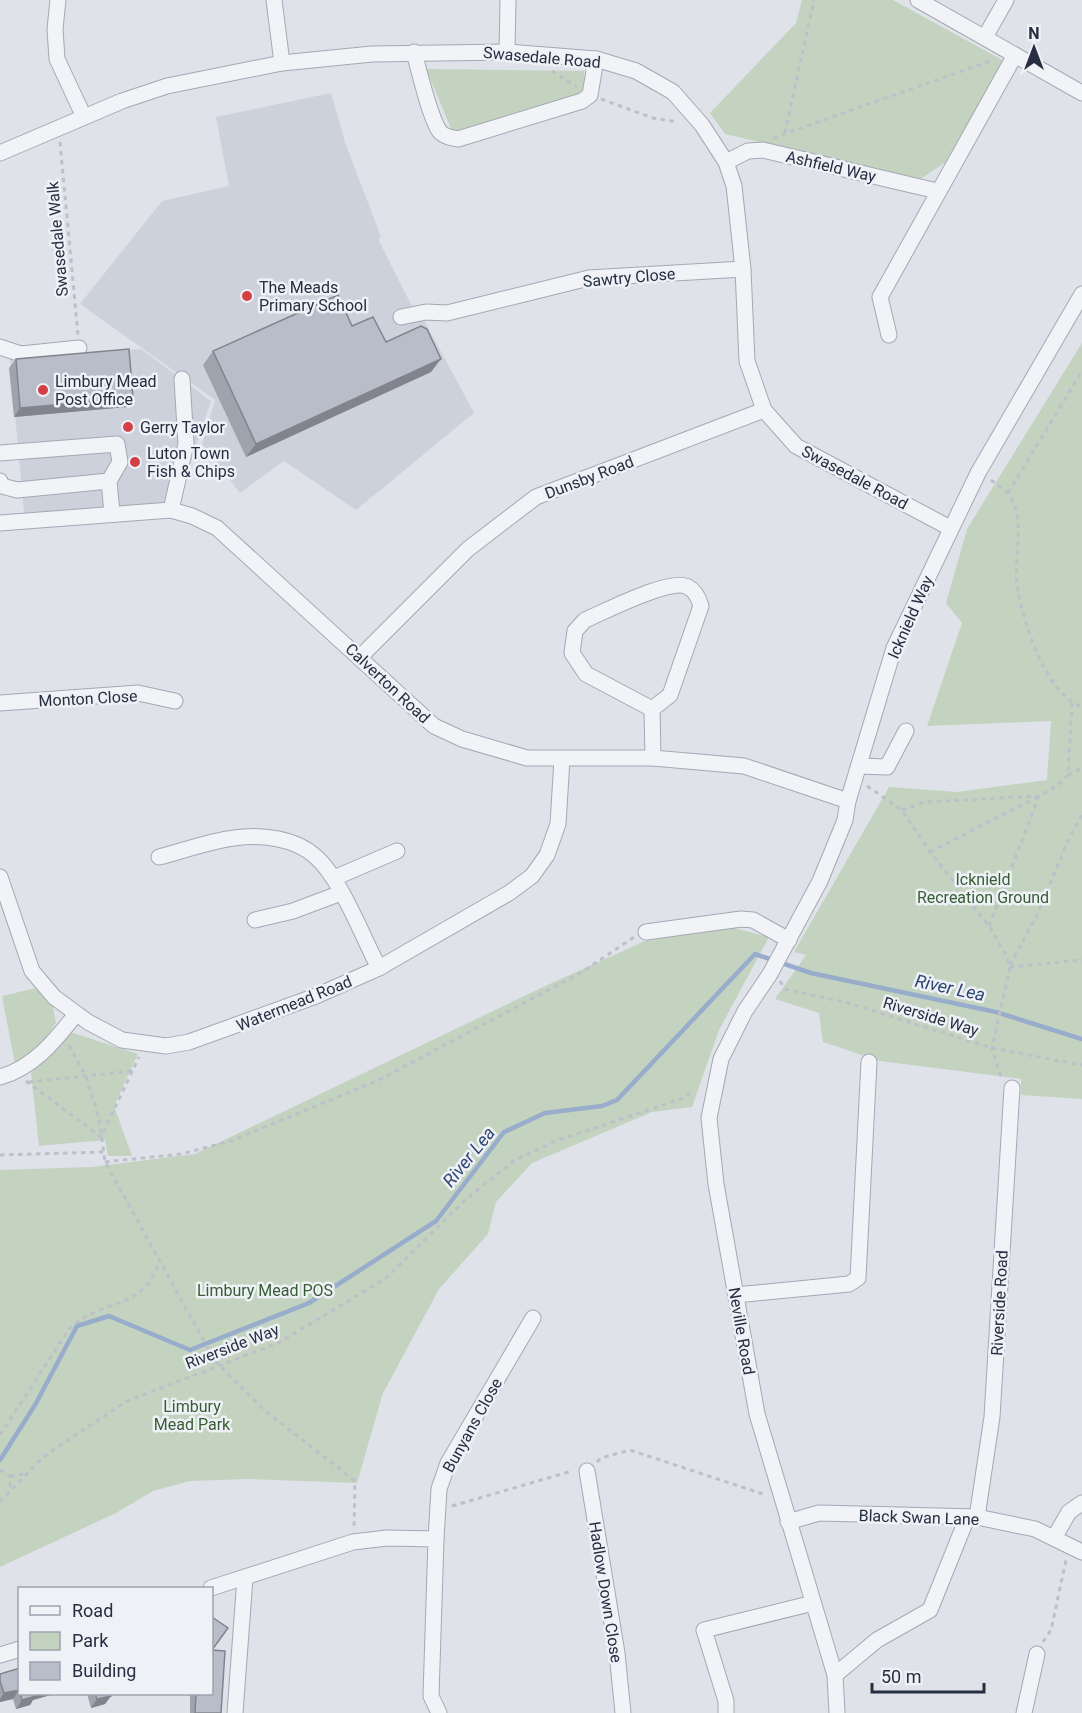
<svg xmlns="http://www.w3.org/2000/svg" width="1082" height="1713" viewBox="0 0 1082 1713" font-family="Roboto,sans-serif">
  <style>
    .built { fill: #cdd1db }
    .green { fill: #c3d3c0 }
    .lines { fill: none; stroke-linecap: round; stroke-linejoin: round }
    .stream { stroke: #98accb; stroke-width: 4.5 }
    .minor-casing { stroke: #a4a8b3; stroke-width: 17 }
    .path { stroke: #bdc0c8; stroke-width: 3; stroke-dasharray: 4.5 4.5; stroke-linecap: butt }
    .minor { stroke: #f2f3f7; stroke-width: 15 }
    .wall { fill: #9fa3ad }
    .shaded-wall { fill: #82848d }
    .building { fill: #b9bdc9; stroke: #82848d; stroke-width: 1.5 }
    .poi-dot { fill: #d43e46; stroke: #eef1f6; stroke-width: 2 }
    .labels { text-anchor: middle; stroke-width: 5; stroke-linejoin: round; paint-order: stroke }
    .street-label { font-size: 16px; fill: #272e41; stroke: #eef1f6 }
    .poi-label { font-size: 16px; fill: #272e41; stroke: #eef1f6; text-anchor: start }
    .park-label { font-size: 16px; fill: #375d34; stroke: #eef1f6 }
    .water-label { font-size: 18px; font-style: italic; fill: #2f4876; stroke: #eef1f6 }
  </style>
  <rect width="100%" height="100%" fill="#dfe2e9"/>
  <!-- built -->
  <g class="built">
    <path d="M331,93L345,142L381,237L378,239L403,289L412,306L417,307L474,413L356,510L284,461L240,493L202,444L215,400L80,304L162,201L229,186L216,117Z"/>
    <path d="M141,349L211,401L177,503L24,513L10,359Z"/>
  </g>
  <!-- green -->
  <g class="green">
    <path d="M802,0H893L1004,61L946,162L919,180L725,134L710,113L796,23Z"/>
    <path d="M426,69L584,71L585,93L453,133Z"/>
    <path d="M1082,343V1099L1021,1095V1079L880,1061L823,1042L819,1013L775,999L806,955L794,952L889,787L957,792L1047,780L1051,721L927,726L962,623L946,603L967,529Z"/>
    <path d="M731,927L769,937L719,1030L692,1107L652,1112L532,1163L496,1202L488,1234L439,1289L383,1393L357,1483L247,1479L190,1481L153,1491L116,1513L0,1567V1170L92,1167L195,1154L543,987L645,941Z"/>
    <path d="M36,988L53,1007L56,1023L38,1049L15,1064L2,996Z"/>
    <path d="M70,1032L138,1054L114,1106L132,1156H108L105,1140L39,1146L31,1073Z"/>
  </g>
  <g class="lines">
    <!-- stream -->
    <path class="stream" d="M0,1460L35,1405L77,1326L109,1316L190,1350L309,1303L436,1221L504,1132L545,1113L602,1106L617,1100L755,954L811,973L996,1012L1082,1039"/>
    <!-- minor casing -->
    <g class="minor-casing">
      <g id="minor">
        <path d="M58,0L55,29L57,59L84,117"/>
        <path d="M274,0L282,63"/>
        <path d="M918,0L1082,93"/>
        <path d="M985,37L1006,0"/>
        <path d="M414,52C419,71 430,118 440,132C445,137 452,138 458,139L582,101L590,95L596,59"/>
        <path d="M507,52L508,0"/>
        <path d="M0,153L122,101L167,86L282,63L372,54L507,52L596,59L636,71L673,92L702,125L726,162L734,186L743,269L747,361L764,410L796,446L950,528"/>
        <path d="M726,162L748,151L763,150L937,191"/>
        <path d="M401,317L426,312L447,313L589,278L743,269"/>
        <path d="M889,335L880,297L1015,55"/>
        <path d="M0,347L21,354L79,348"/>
        <path d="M0,453L117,444L120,462L109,481L112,513"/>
        <path d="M0,481L2,486L17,490L109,481"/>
        <path d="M171,510L186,444L182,379"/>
        <path d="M0,523L171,510L192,516L217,528L434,726L462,739L527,758H653L744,766L848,801"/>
        <path d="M360,657L468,549L536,497L764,410"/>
        <path d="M0,703L138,693L175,701"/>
        <path d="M652,709L670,695L701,606C699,599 696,591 688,587C671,577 604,612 585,620L575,631L572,653L586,674L652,709L653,758"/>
        <path d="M859,766L887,767L906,731"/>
        <path d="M159,857C183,851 209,841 234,838C261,834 296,838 316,857C341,879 363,938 379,968"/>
        <path d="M0,877L32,971L54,997L88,1022L122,1040L166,1046L189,1042L316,996L379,968L509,893L532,876L547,855L558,824L562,759"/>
        <path d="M334,878L397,851"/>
        <path d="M255,920L293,911L341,893"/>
        <path d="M646,932L741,919L753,920L789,940"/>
        <path d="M0,1077C33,1068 55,1041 76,1014"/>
        <path d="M736,1295L849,1284L858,1278L869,1062"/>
        <path d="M587,1471L617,1653L623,1713"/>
        <path d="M977,1517L992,1417L1012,1088"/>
        <path d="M788,1522L819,1513L977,1517L1035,1529L1082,1552"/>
        <path d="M1054,1538L1069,1512L1082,1503"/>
        <path d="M436,1539L439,1489L448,1463L533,1318"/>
        <path d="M211,1588L353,1542L387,1538L436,1539L431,1696L439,1713"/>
        <path d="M0,1655L20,1649"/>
        <path d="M835,1675L877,1640L930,1610L967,1518"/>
        <path d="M235,1713L245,1578"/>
        <path d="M726,1713V1701L704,1630L813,1603"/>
        <path d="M837,1713L835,1675L757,1414L716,1184L709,1118L721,1059L745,1011L770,974L820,881L845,820L848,801L894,648L978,473L1082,294"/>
        <path d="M1024,1713L1037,1654"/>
      </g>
    </g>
    <!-- path -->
    <g class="path">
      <path d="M552,71L577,87"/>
      <path d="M601,99L653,118L678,122"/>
      <path d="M785,133L814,0"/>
      <path d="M773,138L993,60"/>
      <path d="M60,142L78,335"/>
      <path d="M991,480C996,484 1005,489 1009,494C1027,523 1012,559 1018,590C1024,625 1046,694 1082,707"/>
      <path d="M1008,493L1082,371"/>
      <path d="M1068,775L1082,768"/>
      <path d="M867,786L902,810L930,852L989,926L1006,955L1010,967L992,1048L1002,1080"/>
      <path d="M902,810L925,802L1039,796"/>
      <path d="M930,852L1037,797"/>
      <path d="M989,926L1039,796L1057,786L1068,775L1072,703"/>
      <path d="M1010,965L1037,915L1070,836L1082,815"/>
      <path d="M1010,967L1082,960"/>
      <path d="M780,981L785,989L848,1003L992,1048L1082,1065"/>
      <path d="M69,1045L86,1077L99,1118L105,1162L215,1361L264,1410L355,1481L354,1529"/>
      <path d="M26,1081L101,1137L139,1057"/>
      <path d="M29,1082L132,1071"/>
      <path d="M0,1155L103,1152"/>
      <path d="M105,1162L181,1154L231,1141L381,1079L582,972L634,937"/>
      <path d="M0,1435L69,1329C102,1297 144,1312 160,1260"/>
      <path d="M597,1462L601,1458L630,1450L766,1495"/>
      <path d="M0,1470L10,1476V1491"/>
      <path d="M10,1476L26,1474"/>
      <path d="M0,1502L43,1457L125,1402L278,1343L385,1279L465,1200L515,1160L556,1141L684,1098L690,1093"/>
      <path d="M452,1506L572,1471"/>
      <path d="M1043,1642L1051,1630L1066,1560"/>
    </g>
    <!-- minor -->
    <use href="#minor" class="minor"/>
  </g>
  <!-- wall -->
  <g class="wall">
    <path d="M352,326L386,342L431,372L246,457L203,365L213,351Z"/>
    <path d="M16,359L133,398L127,407L14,417L9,368Z"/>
    <path d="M212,1650L221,1713H190V1694H212Z"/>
    <path d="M20,1668V1694H54L33,1700L30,1705L16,1709L13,1699L0,1702V1674Z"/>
    <path d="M87,1694H110L111,1696L105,1704L91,1708Z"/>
  </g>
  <!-- shaded-wall -->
  <g class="shaded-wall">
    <path d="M441,359L431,372L246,457L256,444Z"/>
    <path d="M133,398L127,407L14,417L20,408Z"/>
    <path d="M19,1690L13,1699L0,1702V1699L4,1693Z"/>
    <path d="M35,1694H54L33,1700L30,1705L16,1709L22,1700Z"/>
    <path d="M111,1696L105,1704L91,1708L97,1699Z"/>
  </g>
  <!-- building -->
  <g class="building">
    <path d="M338,295L352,326L373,317L386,342L421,326L427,329L441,359L256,444L213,351Z"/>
    <path d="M129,349L133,398L20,408L16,359Z"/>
    <path d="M212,1617L228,1628L212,1650L225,1651L221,1713H195L196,1694H212Z"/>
    <path d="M20,1668V1692L19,1690L4,1693L0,1681V1674Z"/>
    <path d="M20,1694H35L36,1696L22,1700Z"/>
    <path d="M95,1694H110L111,1696L97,1699Z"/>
  </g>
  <!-- markers -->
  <g class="poi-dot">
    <circle cx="247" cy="296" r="6"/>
    <circle cx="43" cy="390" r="6"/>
    <circle cx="128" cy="427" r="6"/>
    <circle cx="135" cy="462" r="6"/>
  </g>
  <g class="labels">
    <!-- street labels -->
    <g class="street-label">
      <text transform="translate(542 57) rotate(5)" y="6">Swasedale Road</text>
      <text transform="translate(831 166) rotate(13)" y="6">Ashfield Way</text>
      <text transform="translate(57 239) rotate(-95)" y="6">Swasedale Walk</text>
      <text transform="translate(629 277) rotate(-5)" y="6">Sawtry Close</text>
      <text transform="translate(589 477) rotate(-21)" y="6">Dunsby Road</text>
      <text transform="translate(855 477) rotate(28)" y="6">Swasedale Road</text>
      <text transform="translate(910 617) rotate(-66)" y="6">Icknield Way</text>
      <text transform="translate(388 683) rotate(43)" y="6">Calverton Road</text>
      <text transform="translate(88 698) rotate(-3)" y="6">Monton Close</text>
      <text transform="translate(294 1003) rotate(-22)" y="6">Watermead Road</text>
      <text transform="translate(931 1016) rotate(17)" y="6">Riverside Way</text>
      <text transform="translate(999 1303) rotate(-87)" y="6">Riverside Road</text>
      <text transform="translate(742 1331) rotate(80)" y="6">Neville Road</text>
      <text transform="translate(232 1346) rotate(-21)" y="6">Riverside Way</text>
      <text transform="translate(472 1425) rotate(-61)" y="6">Bunyans Close</text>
      <text transform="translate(919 1517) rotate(2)" y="6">Black Swan Lane</text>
      <text transform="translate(606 1592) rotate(81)" y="6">Hadlow Down Close</text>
    </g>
    <!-- poi labels -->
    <g class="poi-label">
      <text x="259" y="293">The Meads<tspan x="259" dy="18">Primary School</tspan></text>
      <text x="55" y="387">Limbury Mead<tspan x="55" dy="18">Post Office</tspan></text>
      <text x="140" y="433">Gerry Taylor</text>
      <text x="147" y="459">Luton Town<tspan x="147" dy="18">Fish &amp; Chips</tspan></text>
    </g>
    <!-- park labels -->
    <g class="park-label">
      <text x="983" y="885">Icknield<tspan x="983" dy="18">Recreation Ground</tspan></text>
      <text x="265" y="1296">Limbury Mead POS</text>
      <text x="192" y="1412">Limbury<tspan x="192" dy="18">Mead Park</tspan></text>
    </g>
    <!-- water labels -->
    <g class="water-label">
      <text transform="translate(950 988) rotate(12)" y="6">River Lea</text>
      <text transform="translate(469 1157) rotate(-51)" y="6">River Lea</text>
    </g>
  </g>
  <!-- legend -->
  <rect x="18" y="1587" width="195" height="108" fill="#eef1f6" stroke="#9ea3ae" stroke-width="1.5"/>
  <rect x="30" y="1606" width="30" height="9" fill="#f2f3f7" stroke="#9ea3ae" stroke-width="1.5"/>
  <text x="72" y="1617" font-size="18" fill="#272e41">Road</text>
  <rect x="30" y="1632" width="30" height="18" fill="#c3d3c0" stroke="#9ea3ae" stroke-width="1.5"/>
  <text x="72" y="1647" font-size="18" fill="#272e41">Park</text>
  <rect x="30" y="1662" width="30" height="18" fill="#b9bdc9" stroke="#9ea3ae" stroke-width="1.5"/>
  <text x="72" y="1677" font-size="18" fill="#272e41">Building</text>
  <!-- north arrow -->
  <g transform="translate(1034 48)" stroke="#eef1f6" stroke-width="4.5" paint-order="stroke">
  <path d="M0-4.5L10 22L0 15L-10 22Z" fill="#272e41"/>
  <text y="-9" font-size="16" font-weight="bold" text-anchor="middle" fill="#272e41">N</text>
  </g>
  <!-- scale -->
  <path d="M872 1683v9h112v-9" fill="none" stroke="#272e41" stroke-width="3"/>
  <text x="881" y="1683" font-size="18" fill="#272e41" stroke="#eef1f6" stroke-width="4.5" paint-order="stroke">50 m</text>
</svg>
